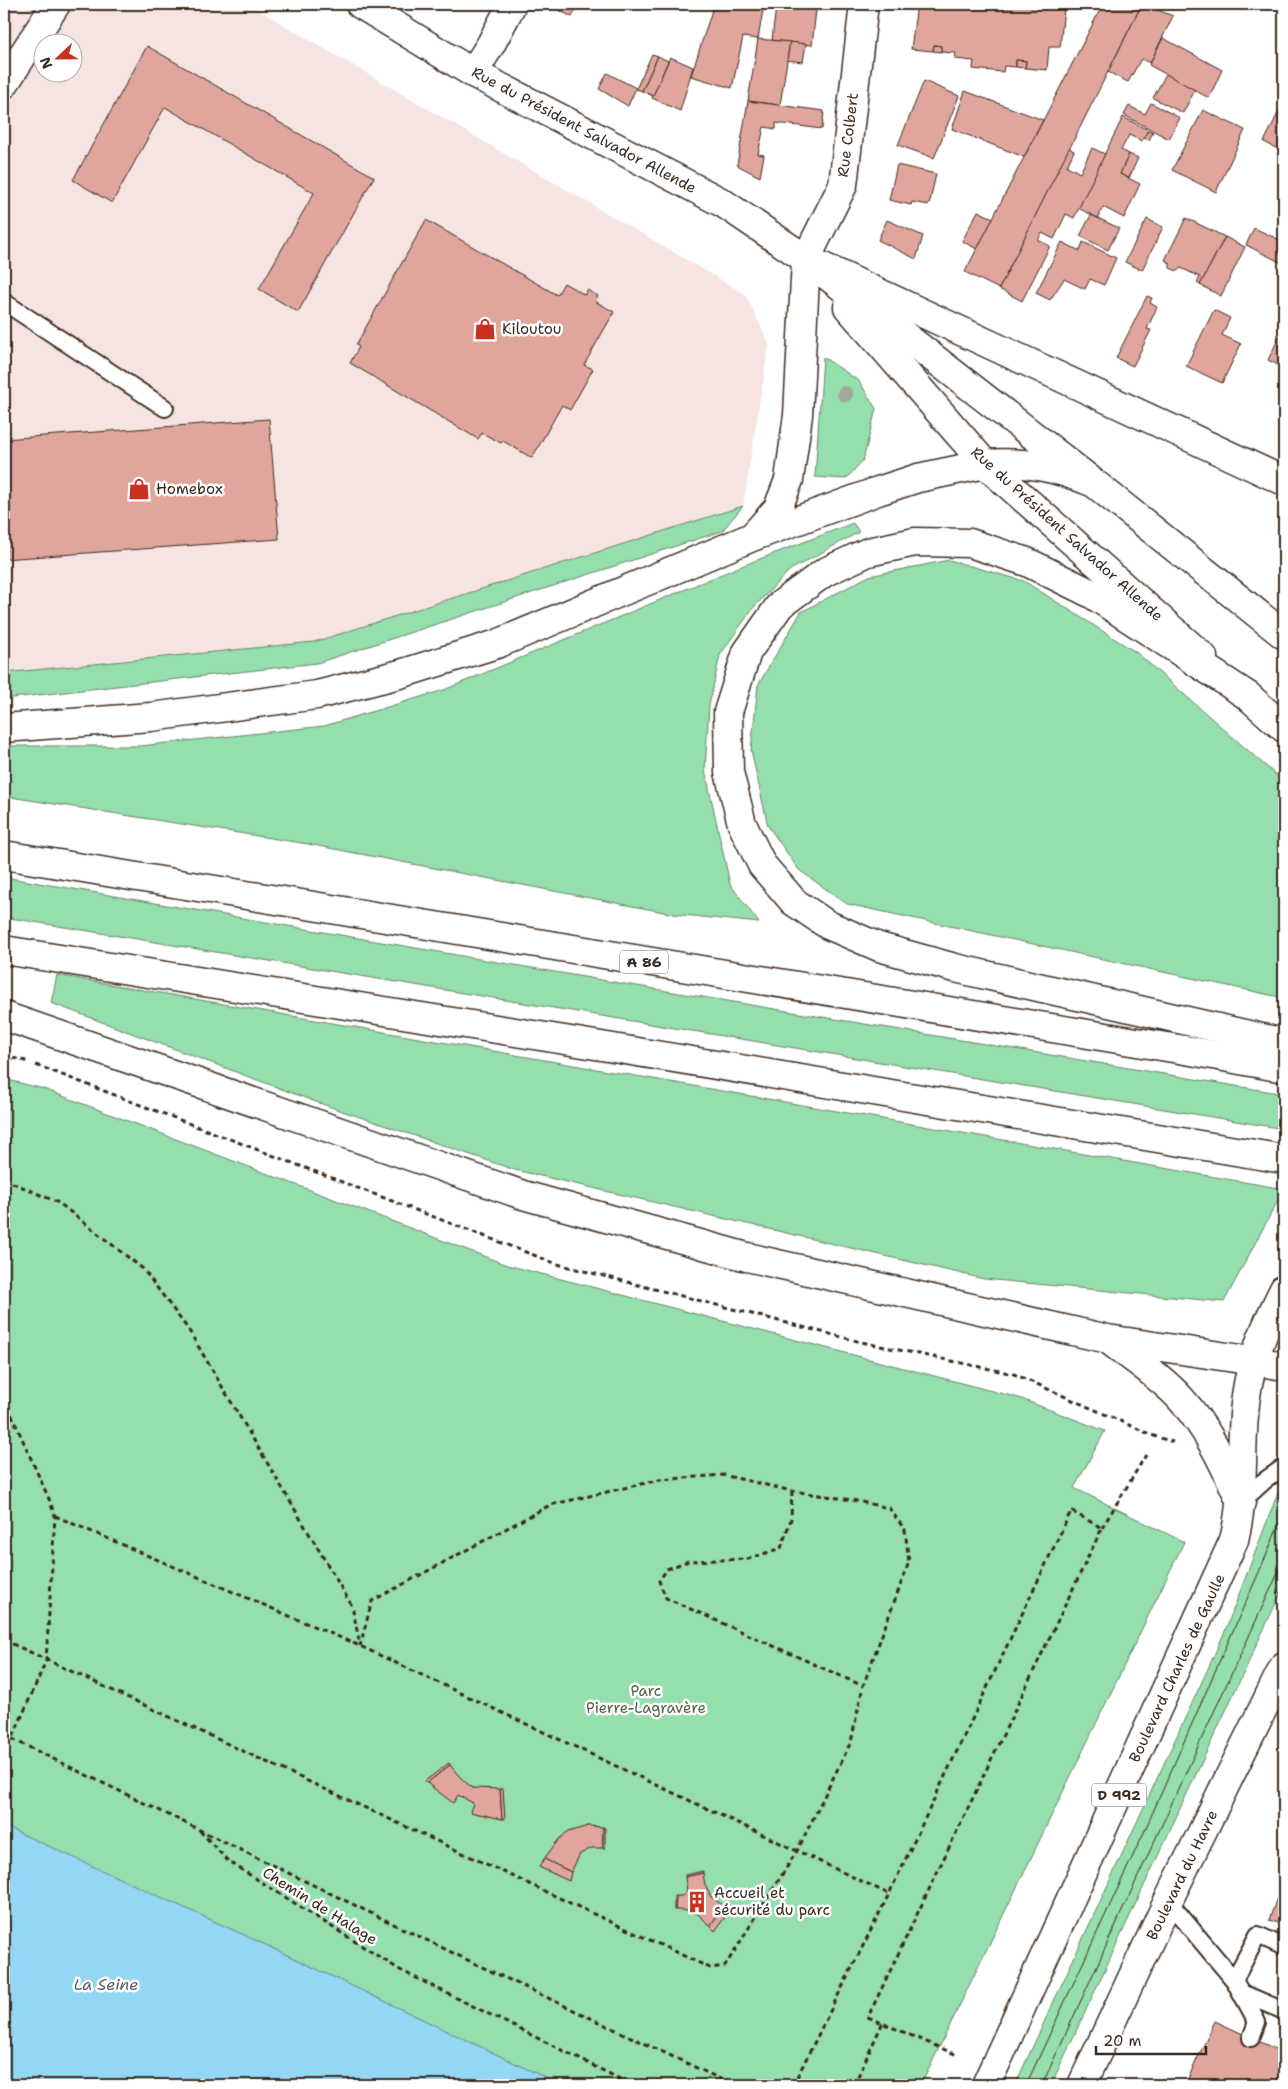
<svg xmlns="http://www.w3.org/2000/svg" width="1288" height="2089" viewBox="0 0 1288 2089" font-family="'Shantell Sans',sans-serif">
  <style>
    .built { fill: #f6e4e2; fill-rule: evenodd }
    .green { fill: #95dead; stroke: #688466 }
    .water { fill: #94d7f5; stroke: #70929f }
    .building { fill: #e0a69e; stroke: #3b2a1e }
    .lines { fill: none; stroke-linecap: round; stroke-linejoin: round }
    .lane-casing { stroke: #3b2a1e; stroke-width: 20 }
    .street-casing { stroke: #3b2a1e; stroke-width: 31 }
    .secondary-casing { stroke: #3b2a1e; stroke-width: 31 }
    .primary-casing { stroke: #3b2a1e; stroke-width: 31 }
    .highway-casing { stroke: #3b2a1e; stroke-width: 31 }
    .path { stroke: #3b2a1e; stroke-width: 3; stroke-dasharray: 5 4; stroke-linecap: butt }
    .lane { stroke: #fff; stroke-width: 16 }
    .street { stroke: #fff; stroke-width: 28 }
    .secondary { stroke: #fff; stroke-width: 28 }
    .primary { stroke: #fff; stroke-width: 28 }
    .highway { stroke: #fff; stroke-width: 28 }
    .tram { stroke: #3b2a1e; stroke-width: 1 }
    .tree { fill: #a2a89b }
    .labels { text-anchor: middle; stroke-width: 5; stroke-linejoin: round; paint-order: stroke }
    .shield { fill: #fff; stroke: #766a62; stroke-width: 1 }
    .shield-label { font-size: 14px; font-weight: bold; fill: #3b2a1e }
    .street-label { font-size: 15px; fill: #3b2a1e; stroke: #fff }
    .poi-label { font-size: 15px; fill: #3b2a1e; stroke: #fff; text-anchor: start }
    .park-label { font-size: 15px; fill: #566049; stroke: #fff }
    .water-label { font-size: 16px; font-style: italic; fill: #565e5e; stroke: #fff }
  </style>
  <rect width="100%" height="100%" fill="#fff"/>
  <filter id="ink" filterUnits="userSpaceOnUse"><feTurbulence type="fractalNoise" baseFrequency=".02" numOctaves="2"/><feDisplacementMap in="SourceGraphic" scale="10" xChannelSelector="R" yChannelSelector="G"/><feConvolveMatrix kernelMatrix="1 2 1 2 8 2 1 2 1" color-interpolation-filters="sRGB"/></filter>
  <g filter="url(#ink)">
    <!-- built -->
    <path class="built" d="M4,4H248L745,294L769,344L743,506L314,642L4,673ZM42,42H72V72H42Z"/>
    <!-- green -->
    <g class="green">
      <path d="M823,357L859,381L876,409L863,460L846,479L815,477Z"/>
      <path d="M743,506L722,531L317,663L4,699V673L314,642Z"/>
      <path d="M853,523L859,532L790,570L753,608L720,655L709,706L705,770L730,884L759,923L674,914L308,844L4,796V746H140L324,726L444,690L734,569Z"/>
      <path d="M949,560L1024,581L1137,653L1284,782V998L847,904L799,870L768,826L751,750L758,685L801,612L869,576Z"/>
      <path d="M4,877L613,982L1284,1094V1129L4,917Z"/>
      <path d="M57,975L1284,1189L1224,1302L984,1279L515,1170L319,1103L51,1003Z"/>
      <path d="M4,1079L44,1089L507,1265L1019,1398L1105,1431L1074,1488L1184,1542L921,2085H561L255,1940L4,1826Z"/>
      <path d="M1284,1485V1586L1051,2085H1015L1206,1673L1225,1631L1279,1490Z"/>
    </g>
    <!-- water -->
    <path class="water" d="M4,1826L255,1940L561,2085H4Z"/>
    <!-- building -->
    <g class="building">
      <path d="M557,4H594L593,7L583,9L578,6L572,17L555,8Z"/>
      <path d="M714,4H764L758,39L743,37L732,88L691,76Z"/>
      <path d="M917,4L1000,6V4H1019L1064,8L1060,47H1049L1047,70L1025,68L1026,61L1016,60V67L1004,66L1003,72L973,69L974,61L955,59L956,53L941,52V46L934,45L933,51L911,49Z"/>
      <path d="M1103,4H1142L999,289L965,272Z"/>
      <path d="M1142,4L1173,16L1150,63L1141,59L1128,82L1108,72Z"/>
      <path d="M776,6L816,10L812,45L772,40Z"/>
      <path d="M1163,38L1222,70L1209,98L1149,65Z"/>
      <path d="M758,39L790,42L780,105L748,101Z"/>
      <path d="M790,42L806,44L803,62L787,60Z"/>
      <path d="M934,45L941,46V52L933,51Z"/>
      <path d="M147,46L374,177L298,312L259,289L314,193L165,107L112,203L73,180Z"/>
      <path d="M652,54L658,56L642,91L636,89Z"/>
      <path d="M658,56L668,61L653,96L642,91Z"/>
      <path d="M670,57L693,67L680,111L652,98Z"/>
      <path d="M1016,60L1026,61L1025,68L1016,67Z"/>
      <path d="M607,73L636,88L628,106L599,89Z"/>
      <path d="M1166,74L1195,90L1183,113L1153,98Z"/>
      <path d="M924,81L959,96L934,158L898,145Z"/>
      <path d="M965,91L1043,120L1024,157L952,129Z"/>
      <path d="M748,101L824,111L822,129L776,123V129L764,127L758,154L764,155L760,177L737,165Z"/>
      <path d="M1284,101V152L1264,142Z"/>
      <path d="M1151,103L1180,118L1169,139L1124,115L1129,106L1145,114Z"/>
      <path d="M1203,110L1245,130L1216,192L1172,170Z"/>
      <path d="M1123,117L1148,130L1142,141L1129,135L1121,150L1129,154L1120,174L1140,184L1124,218L1103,207L1098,218L1078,208Z"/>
      <path d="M1148,130L1153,132L1149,140L1144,138Z"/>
      <path d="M1069,148L1074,151L1067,166L1080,173L1092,148L1105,154L1074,218L1066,214L1054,239L1042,233L1038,240L1050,246L1022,301L999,289Z"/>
      <path d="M1129,154L1138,158L1129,178L1120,174Z"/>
      <path d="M897,165L936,174L929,205L912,202L911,205L889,200Z"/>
      <path d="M978,211L993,218L977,249L962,241Z"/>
      <path d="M1091,215L1119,228L1108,250L1080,236Z"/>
      <path d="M1186,218L1225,237L1200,285L1197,283L1200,277L1181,268L1177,271L1170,268V263L1165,260Z"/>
      <path d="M1147,219L1163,227L1142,270L1125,262Z"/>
      <path d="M426,220L557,295L564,283L585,295L587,290L598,296L595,301L614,312L584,365L593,369L570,410L562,405L532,458L503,441L501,443L482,433L478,439L350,363L359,347L356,345Z"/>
      <path d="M887,220L923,236L916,259L878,240Z"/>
      <path d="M1254,228L1284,242V264L1246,245Z"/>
      <path d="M1225,237L1245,247L1221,296L1200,285Z"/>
      <path d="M1062,242L1080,251L1083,242L1116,258L1104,285L1090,279L1085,289L1064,279L1050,300L1036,293Z"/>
      <path d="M1147,296L1152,298L1150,303L1157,307L1147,329L1151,330L1133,366L1116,358Z"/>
      <path d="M1214,310L1230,318L1222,335L1241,344L1222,383L1186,366Z"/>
      <path d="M1284,327V368L1268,360Z"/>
      <path d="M269,419L279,539L4,559V439Z"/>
      <path d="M449,1763L450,1765L427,1783L425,1781Z"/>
      <path d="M450,1765L459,1776L472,1788L500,1789L502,1819L470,1812L473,1803L458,1795L453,1803L427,1783Z"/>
      <path d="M500,1789H503L505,1819H502Z"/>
      <path d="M588,1826L603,1827V1848H592L580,1854L571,1872L544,1859L559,1839L568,1832Z"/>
      <path d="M603,1827L605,1828V1848H603Z"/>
      <path d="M544,1859L571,1872L569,1881L539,1867Z"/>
      <path d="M703,1871V1873L685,1877V1875Z"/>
      <path d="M703,1873L705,1885L711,1897L724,1906L710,1926L698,1914L683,1910H675L676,1896H682L687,1891L685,1877Z"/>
      <path d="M1284,1878V1925L1269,1920Z"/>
      <path d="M674,1896H676L675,1910H674Z"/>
      <path d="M724,1906L730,1910L715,1931L710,1926Z"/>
      <path d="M1215,2021L1284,2053V2085H1185Z"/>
    </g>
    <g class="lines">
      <!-- lane casing -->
      <g class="lane-casing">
        <g id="lane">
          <path d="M4,302L165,408"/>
          <path d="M1241,1502L1264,1481L1284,1467"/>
          <path d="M1168,1901L1234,1980L1257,2022L1251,2038"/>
          <path d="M1234,1980L1258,1935L1284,1947"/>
          <path d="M1244,1994L1284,2011"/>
        </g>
      </g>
      <!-- street casing -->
      <g class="street-casing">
        <g id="street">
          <path d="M864,4L843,185L806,259L1284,481"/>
          <path d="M473,73L491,44L512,4"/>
          <path d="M4,84L56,4"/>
        </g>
      </g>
      <!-- secondary casing -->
      <g class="secondary-casing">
        <g id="secondary">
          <path d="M360,4L473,73L723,203L806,259L1089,479"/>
          <path d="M848,307L985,464L1203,657"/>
        </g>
      </g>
      <!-- primary casing -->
      <g class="primary-casing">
        <g id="primary">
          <path d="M985,464C1027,461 1056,467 1094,483L1284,635"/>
          <path d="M1248,696L1284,728"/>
          <path d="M1254,1361L1284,1366"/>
          <path d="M986,2085L1234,1540C1246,1493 1239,1444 1246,1396C1251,1358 1267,1323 1284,1289"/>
          <path d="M1082,2085L1168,1901L1284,1666"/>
        </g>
      </g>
      <!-- highway casing -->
      <g class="highway-casing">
        <g id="highway">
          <path d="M754,535L778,508L789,480L798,415L806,259"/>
          <path d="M1248,696L1092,594L1027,562L970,543L915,542L868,552L825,572L780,605L747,652L728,712L729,772L742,824L762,865L794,902L828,925L879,947L955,968L1284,1043"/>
          <path d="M4,728L151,717L317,695L400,674L497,644L752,537L878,491L918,478L985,464"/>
          <path d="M4,855L1191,1051L1284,1068"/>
          <path d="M4,950L571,1041L1284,1159"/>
          <path d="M4,1016L523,1195L747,1257L1108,1339L1254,1361"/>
          <path d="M1109,1340C1133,1359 1160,1376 1181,1399C1208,1429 1225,1465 1241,1502"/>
        </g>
      </g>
      <!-- path -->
      <g class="path">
        <path d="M4,1056L30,1062"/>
        <path d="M36,1065L557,1264L861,1342L1014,1374L1154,1436L1173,1442"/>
        <path d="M4,1179L59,1203L143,1269L188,1329L352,1606L360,1645"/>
        <path d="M4,1398L49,1499L55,1516L46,1661L12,1739"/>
        <path d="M792,1491L791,1519L781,1548L748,1559L688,1561L667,1569L659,1581L666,1598L863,1686"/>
        <path d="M55,1516L360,1646L889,1894"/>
        <path d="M1102,1528L1146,1455"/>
        <path d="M4,1640L710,1968L725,1966L797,1851L851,1742L863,1686L909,1562L905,1530L889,1508L852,1500L792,1491L723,1475L659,1480L550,1505L372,1601L360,1646"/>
        <path d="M4,1735L480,1966L733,2085"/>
        <path d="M200,1831L228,1861L400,1970L632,2085"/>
        <path d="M793,2085L889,1894L1071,1511L1102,1528L868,2017L957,2055"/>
        <path d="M854,2085L883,2022"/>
      </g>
      <!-- lane -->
      <use href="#lane" class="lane"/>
      <!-- street -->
      <use href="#street" class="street"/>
      <!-- secondary -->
      <use href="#secondary" class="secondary"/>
      <!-- primary -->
      <use href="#primary" class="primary"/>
      <!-- highway -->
      <use href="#highway" class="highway"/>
      <!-- tram -->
      <g class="tram">
        <path d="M1026,2085L1145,1830L1270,1547L1284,1510"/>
        <path d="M1042,2085L1284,1560"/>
      </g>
    </g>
    <!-- trees -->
    <circle class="tree" cx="845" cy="394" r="8"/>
  </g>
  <!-- icons -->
  <defs>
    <g id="shop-bare" transform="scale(1.725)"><path d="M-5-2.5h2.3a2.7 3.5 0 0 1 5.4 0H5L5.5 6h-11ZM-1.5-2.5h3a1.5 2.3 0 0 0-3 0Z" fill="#c8321e" stroke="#fff" stroke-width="2.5" paint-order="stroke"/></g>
    <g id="building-bare" transform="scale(1.725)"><path d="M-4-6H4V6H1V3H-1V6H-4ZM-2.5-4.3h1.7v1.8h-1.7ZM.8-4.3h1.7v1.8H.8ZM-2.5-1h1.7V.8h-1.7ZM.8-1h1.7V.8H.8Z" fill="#c8321e" stroke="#fff" stroke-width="2.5" paint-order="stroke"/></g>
  </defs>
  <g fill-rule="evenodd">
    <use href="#shop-bare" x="485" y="329"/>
    <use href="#shop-bare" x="139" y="489"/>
    <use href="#building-bare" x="697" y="1902"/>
  </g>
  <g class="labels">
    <!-- shield labels -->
    <g class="shield">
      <rect x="620" y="950.5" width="48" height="23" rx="4"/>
      <rect x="1091.5" y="1783.5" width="55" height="23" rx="4"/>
    </g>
    <g class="shield-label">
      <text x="644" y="967">A 86</text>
      <text x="1119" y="1800">D 992</text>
    </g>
    <!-- street labels -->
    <g class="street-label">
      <text transform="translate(584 130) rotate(28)" y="5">Rue du Président Salvador Allende</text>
      <text transform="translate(848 135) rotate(-83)" y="5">Rue Colbert</text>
      <text transform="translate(1067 534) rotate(42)" y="5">Rue du Président Salvador Allende</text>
      <text transform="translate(1177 1668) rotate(-65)" y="5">Boulevard Charles de Gaulle</text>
      <text transform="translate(1182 1875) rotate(-64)" y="5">Boulevard du Havre</text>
      <text transform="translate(320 1906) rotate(32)" y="5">Chemin de Halage</text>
    </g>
    <!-- poi labels -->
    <g class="poi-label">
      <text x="502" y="334">Kiloutou</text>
      <text x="156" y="494">Homebox</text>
      <text x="714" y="1898">Accueil et<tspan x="714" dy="17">sécurité du parc</tspan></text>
    </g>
    <!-- park labels -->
    <g class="park-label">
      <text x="646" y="1696">Parc<tspan x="646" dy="17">Pierre-Lagravère</tspan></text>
    </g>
    <!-- water labels -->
    <g class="water-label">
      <text x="106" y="1990">La Seine</text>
    </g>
  </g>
  <!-- margin -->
  <rect width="1288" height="2089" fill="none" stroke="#fff" stroke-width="20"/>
  <rect x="10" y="10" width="1268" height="2069" fill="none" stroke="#3b2a1e" stroke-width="2" filter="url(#ink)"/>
  <!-- north arrow -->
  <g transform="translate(58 58) rotate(248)"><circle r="24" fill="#ffffff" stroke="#b1aaa5"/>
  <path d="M0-4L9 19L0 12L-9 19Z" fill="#c8321e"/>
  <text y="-8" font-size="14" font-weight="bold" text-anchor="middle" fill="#3b2a1e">N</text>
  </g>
  <!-- scale -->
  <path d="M1096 2046v8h110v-8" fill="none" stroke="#3b2a1e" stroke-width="2.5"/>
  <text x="1103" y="2046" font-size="15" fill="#3b2a1e" stroke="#ffffff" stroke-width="4" paint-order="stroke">20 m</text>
</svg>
